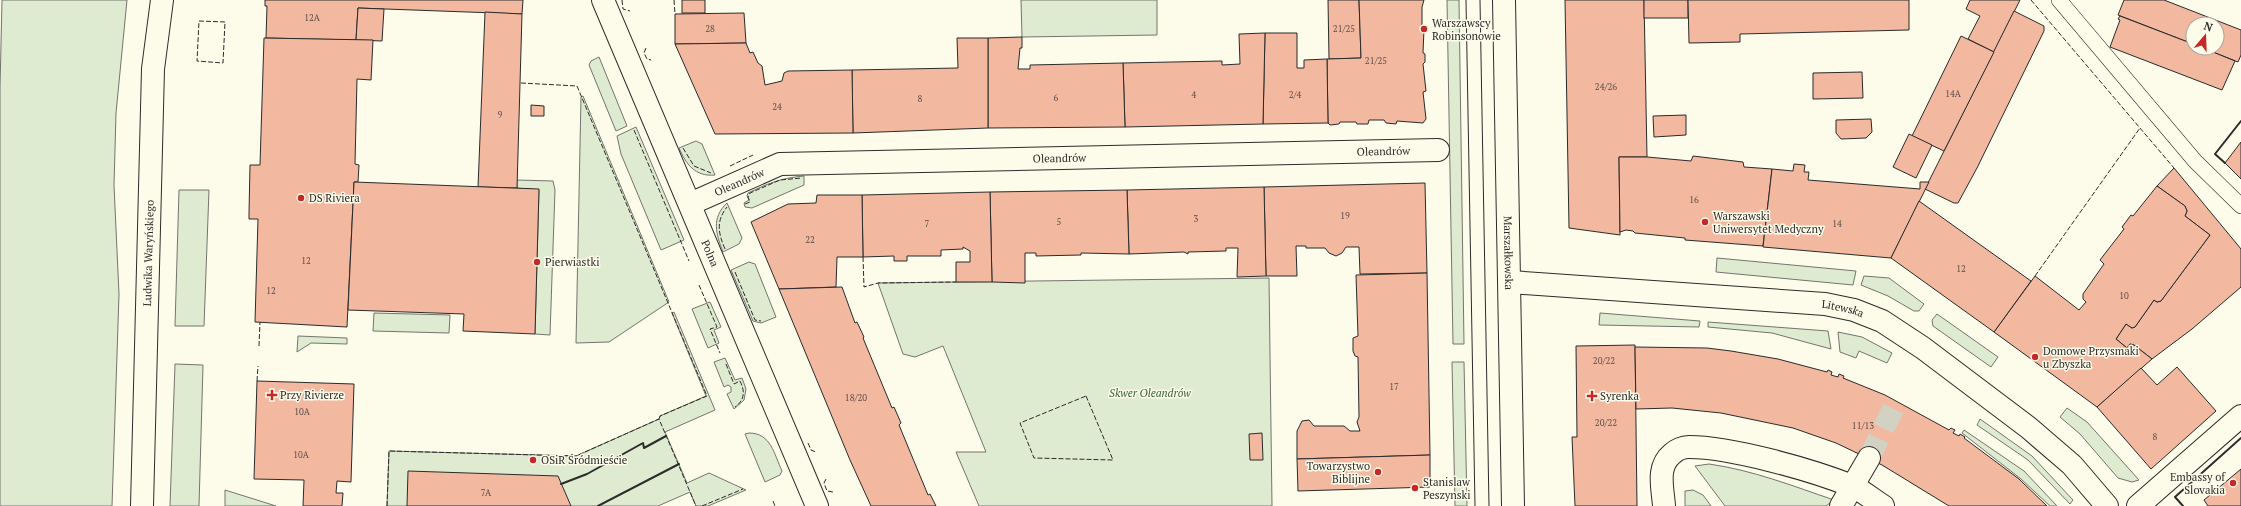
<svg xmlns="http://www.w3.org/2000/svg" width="2241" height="506" viewBox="0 0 2241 506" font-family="'PT Serif',serif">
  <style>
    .green { fill: #deebd1; stroke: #74746e }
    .building { fill: #f2b8a0; stroke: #2b2b2b }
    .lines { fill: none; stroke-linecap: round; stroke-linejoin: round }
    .street-tunnel { stroke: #d3d1c4; stroke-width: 22; stroke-dasharray: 22 11; stroke-linecap: butt }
    .lane-casing { stroke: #2b2b2b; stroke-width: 16 }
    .street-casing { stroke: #2b2b2b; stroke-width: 24 }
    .secondary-casing { stroke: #2b2b2b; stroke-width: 24 }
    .lane { stroke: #fdfbea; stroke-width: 15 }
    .street { stroke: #fdfbea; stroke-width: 22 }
    .secondary { stroke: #fdfbea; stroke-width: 22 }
    .tram { stroke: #2b2b2b; stroke-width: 1 }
    .fence { stroke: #2b2b2b; stroke-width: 1; stroke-dasharray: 5 2; stroke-linecap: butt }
    .wall { stroke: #2b2b2b; stroke-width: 2 }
    .poi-dot { fill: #c62828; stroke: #fdfbea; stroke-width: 1.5 }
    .labels { text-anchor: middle; stroke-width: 3; stroke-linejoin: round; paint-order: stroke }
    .number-label { font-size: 9px; fill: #5d4e48 }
    .poi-label { font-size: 11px; fill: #2b2b2b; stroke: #fdfbea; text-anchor: start }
    .street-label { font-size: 11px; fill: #2b2b2b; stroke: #fdfbea }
    .park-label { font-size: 11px; font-style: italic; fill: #34623c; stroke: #fdfbea }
  </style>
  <rect width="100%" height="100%" fill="#fdfbea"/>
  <!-- green -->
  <g class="green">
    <path d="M2,0H127L116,113L114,185L119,294L112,506H0V88Z"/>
    <path d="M1021,0H1157V35L1022,37Z"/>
    <path d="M1447,0H1459L1464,344H1453Z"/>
    <path d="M599,57L627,126L616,131L589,65L591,61Z"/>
    <path d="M583,96L669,302L609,342L576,343L581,97Z"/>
    <path d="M636,127L684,240L661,250L621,154L617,136Z"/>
    <path d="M696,141L702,144L715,175C695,177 686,164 679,148Z"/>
    <path d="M804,176V185L752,208L745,207L744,203L749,200L747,196L748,193C769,183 781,178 804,176Z"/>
    <path d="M517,180L553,181L555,190L550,335L535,334L539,190L517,188Z"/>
    <path d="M179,190H209L204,326H175Z"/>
    <path d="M727,203L742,238L739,244L723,252C716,234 711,218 727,203Z"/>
    <path d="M1717,258L1856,271L1853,285L1716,272Z"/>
    <path d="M749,262L755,264L776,317L761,323L753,321L731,270Z"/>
    <path d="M1864,276L1889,278L1924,304L1919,311H1914L1888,296L1861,285Z"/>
    <path d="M1269,278L1272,506H979L956,452H986L943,346L915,357L903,354L878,283Z"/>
    <path d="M710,302L721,327L714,330L719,343L708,348L692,309Z"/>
    <path d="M674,312L715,410L665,432L687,483L709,473L746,490L708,506H696L690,492L658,506H387L389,451L576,456L659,419L660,416L706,396L672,313Z"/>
    <path d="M374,313L450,315L449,333L373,331Z"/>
    <path d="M1600,313L1700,321L1699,327L1599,325Z"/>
    <path d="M1937,314L1998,357L1991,367L1933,326L1932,320Z"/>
    <path d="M1708,322L1828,331L1831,349L1772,333L1708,327Z"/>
    <path d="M1838,332L1862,337L1892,353L1887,363L1859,351L1856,358L1840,352Z"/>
    <path d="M298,336L347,338V344L311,343L297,352Z"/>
    <path d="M725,358L735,380L742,378L746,389L744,400L734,409L727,394L731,392V387L728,385L724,387L714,362Z"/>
    <path d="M1452,362H1464L1467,506H1455Z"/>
    <path d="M175,364L203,365L199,506H170Z"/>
    <path d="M2067,408L2087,422L2139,480L2132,482L2118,478L2080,434L2060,417Z"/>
    <path d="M1980,419L2032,456L2073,500L2070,504L2028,460L1977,425Z"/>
    <path d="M1964,430L2024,471L2057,506H2050L2021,479L1962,433Z"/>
    <path d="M749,433C771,433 774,454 782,471L780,475L765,482L745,434Z"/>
    <path d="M1709,464C1752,470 1793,486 1834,500L1826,506H1725L1695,466Z"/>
    <path d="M225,490L276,506H225Z"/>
    <path d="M1693,490L1703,495L1711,506H1685V491Z"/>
  </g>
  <!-- building -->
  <g class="building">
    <path d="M265,0H523L522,14L358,8L356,40L266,38L267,6H265Z"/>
    <rect x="682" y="0" width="23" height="13"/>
    <path d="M1328,0H1359L1361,58L1329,59Z"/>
    <path d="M1359,0H1424L1422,7V25L1424,29L1423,53L1425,54V62L1423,64L1426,91L1423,92L1426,119L1423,123L1397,121L1396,124L1386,123L1384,120H1369L1368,124H1357L1356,122H1340L1339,124L1330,125L1328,123L1327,59L1361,58Z"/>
    <path d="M1565,0H1644L1647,157H1619L1620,235L1569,228Z"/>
    <rect x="1644" y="0" width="44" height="18"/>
    <path d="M1688,0H1909V30L1740,34V42L1689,43Z"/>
    <path d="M1970,0H2020L1994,52L1968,39L1980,16L1966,9Z"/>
    <path d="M2124,0H2164L2241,30V55L2238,62L2203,48H2217V24H2193V44L2118,15Z"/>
    <path d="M358,8L384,9L382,41L356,40Z"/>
    <path d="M2014,11L2044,26V31L1977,168L1958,203H1954L1925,189Z"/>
    <path d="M485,12L522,14L517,188L478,187Z"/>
    <path d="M744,13L746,43L675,44V14Z"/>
    <path d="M2120,16L2193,44V48H2203L2235,61L2222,90L2110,47L2120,20L2118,19Z"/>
    <path d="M1265,33H1297V68H1304V60L1327,59L1328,123L1263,124Z"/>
    <path d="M1265,33L1263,124L1125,127L1123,63L1222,61V65L1240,64L1239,34Z"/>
    <path d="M1961,36L1994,52L1944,151L1912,136Z"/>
    <path d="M1022,37V48H1020L1018,69H1030V65L1123,63L1125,127L988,128V38Z"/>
    <path d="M264,38L373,40L371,80L357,79L355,164L359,165L358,182H354L347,327L255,322L258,219H249V214L250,165H260Z"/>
    <path d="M957,38H988V128L853,133L852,70L958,68Z"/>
    <path d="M746,43L750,53L753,52L758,63L762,66L765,85L782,81L784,73L788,71L852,70L853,133L715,134L675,44Z"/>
    <path d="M1862,72L1863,98L1813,99V73Z"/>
    <path d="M531,105L544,106V116H531Z"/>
    <path d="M1686,115V135L1654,137L1653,116Z"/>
    <path d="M1871,119L1872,132L1866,138L1841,139L1836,133V120Z"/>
    <path d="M1909,134L1932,145L1916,178L1893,167Z"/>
    <path d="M2241,142V179L2225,163Z"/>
    <path d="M1693,156L1743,162L1744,167L1772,169L1763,246L1685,240V238L1635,233L1633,231L1626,230L1620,232L1619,157H1647L1691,161Z"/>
    <path d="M1794,164L1805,165L1804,172H1809L1808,180L1920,189V182H1929L1891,258L1763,247L1772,169L1793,171Z"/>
    <path d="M2174,168L2241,249V287L2192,329L2152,359L2134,345L2130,344L2127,348L2116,339L2126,324L2132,328L2135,327L2154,300L2157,302L2161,301L2210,235L2185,216L2187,211L2185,206L2157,186Z"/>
    <path d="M354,182L539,189L535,334L463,331L464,314L348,310Z"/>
    <path d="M1425,183L1427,273L1360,274L1359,247H1346L1342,253L1336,256L1329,253L1325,248H1306V246H1296L1297,276H1266L1264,187Z"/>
    <path d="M2157,186L2185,206L2187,211L2185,216L2210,235L2161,301L2157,302L2154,300L2135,327L2132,328L2126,324L2116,339L2127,348L2130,344L2134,345L2152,359L2097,407L1994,332L2035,276L2079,310L2086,302L2083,299V294L2104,264L2100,260L2124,229L2122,227L2131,215L2133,216Z"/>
    <path d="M1264,187L1266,276L1237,277L1238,248H1226V251L1188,252V254L1184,252L1129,254L1127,190Z"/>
    <path d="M1127,190L1129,254L1081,253V255L1036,256V253H1025V283L992,282L990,192Z"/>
    <path d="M990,192L992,282H956V262H970V251L963,247V249L941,250V256H907V261H894V256L863,257L862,195Z"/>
    <path d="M817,195H862L863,257H837L836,287L779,289L751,222L788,204L816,203Z"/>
    <path d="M1919,201L2031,281L1994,332L1891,258Z"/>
    <path d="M1427,273L1430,455L1297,459V431L1302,421L1309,420L1314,426H1344L1350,431H1360L1357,422L1359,417L1358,357L1355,356L1353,351V338L1358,336L1356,275Z"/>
    <path d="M842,287L855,323L857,322L864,337L863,338L892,408L894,407L901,423L899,425L928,495L930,494L936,506H871L850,460L779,289Z"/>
    <path d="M1635,345L1637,506H1575L1572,437H1577L1576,346Z"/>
    <path d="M1635,347L1707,348L1731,351L1778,359L1827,372L1828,370L1832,372L1831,375L1838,377L1839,374L1844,376L1843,378L1885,395L1949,430L1951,428L1955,430L1953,433L1959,436L1960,434L1965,437L1964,438L2019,479L2047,506H1949L1882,465L1836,443L1793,428L1721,413L1672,408L1636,409Z"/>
    <path d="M2177,367L2216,411L2151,469L2097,407L2141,368L2157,385Z"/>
    <path d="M257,381L354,384L351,482L337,481L336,493H343L342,506H303L304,480L254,479Z"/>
    <path d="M1262,433L1263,460H1250L1249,434Z"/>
    <path d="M1430,455V487L1298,491L1297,459Z"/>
    <path d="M2241,469V506H2208L2204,500Z"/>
    <path d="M408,471L558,476L571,506H407Z"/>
  </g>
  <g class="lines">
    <!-- street-tunnel -->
    <path class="street-tunnel" d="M1869,458L1897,401"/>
    <!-- lane casing -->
    <g class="lane-casing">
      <path id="lane" d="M2059,0L2195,161L2241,206"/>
    </g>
    <!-- street casing -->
    <g class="street-casing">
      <g id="street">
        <path id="s1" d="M603,0L817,506"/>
        <path id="s2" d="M690,204L780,164L1438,150"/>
        <path id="s3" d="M1510,282L1825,304L1854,310L1882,321L1923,348L2029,428L2072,465L2107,506"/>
        <path d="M1664,506C1663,489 1656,467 1672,454C1676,450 1683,447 1689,447C1731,447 1812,470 1852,486C1863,491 1873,500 1883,506"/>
        <path d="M1841,506L1869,458"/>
        <path d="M2138,506L2241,416"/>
      </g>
    </g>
    <!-- secondary casing -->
    <g class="secondary-casing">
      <g id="secondary">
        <path id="s4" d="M1504,0L1513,506"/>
        <path id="s5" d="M142,506L153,69L162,0"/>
      </g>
    </g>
    <!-- lane -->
    <use href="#lane" class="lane"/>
    <!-- street -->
    <use href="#street" class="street"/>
    <!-- secondary -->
    <use href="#secondary" class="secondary"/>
    <!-- tram -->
    <g class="tram">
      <path d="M1466,0L1475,506"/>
      <path d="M1480,0L1489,506"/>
    </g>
    <!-- fence -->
    <g class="fence">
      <path d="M622,0L623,9L630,11"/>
      <path d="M674,0L675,14"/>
      <path d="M2031,0L2174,168"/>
      <path d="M199,21L225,22L223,63L197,61Z"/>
      <path d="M646,48L644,53L647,59L651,60"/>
      <path d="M521,83L577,86L707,396L660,416L659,419"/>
      <path d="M634,130L689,261"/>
      <path d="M683,148L694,166L711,173"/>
      <path d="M730,166L753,155"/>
      <path d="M745,204L750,202L748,197L750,193L780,180L802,178"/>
      <path d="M725,249C718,233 716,221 727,207"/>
      <path d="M863,257L864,287L878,283L956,282"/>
      <path d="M735,272L755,320L761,321"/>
      <path d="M2035,276L2140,128"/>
      <path d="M699,285L717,327L710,329L720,353"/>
      <path d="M259,346L260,322"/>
      <path d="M726,364L734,384L740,381C745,391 745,400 735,407"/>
      <path d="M257,381L258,366"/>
      <path d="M1086,396L1113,460L1034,458L1020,423Z"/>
      <path d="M808,443L811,450L816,452"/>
      <path d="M826,479L824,483L827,491L833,492"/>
      <path d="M773,501L775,506"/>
      <path d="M387,506L389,451L576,456L659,419L696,506"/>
      <path d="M702,506L743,489"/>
    </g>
    <!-- wall -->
    <g class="wall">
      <path d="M2225,163L2215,154L2241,121"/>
      <path d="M561,484L587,474L643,443L644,448L666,436"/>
      <path d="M598,506L679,464"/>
      <path d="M2183,506L2175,497L2241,438"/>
    </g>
  </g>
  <!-- markers -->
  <g class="poi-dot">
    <circle cx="1424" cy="29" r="4"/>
    <circle cx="301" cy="198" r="4"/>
    <circle cx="1705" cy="222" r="4"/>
    <circle cx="537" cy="262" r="4"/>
    <circle cx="2035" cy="357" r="4"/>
    <path d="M270 389h4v4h4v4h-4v4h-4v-4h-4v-4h4z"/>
    <path d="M1590 390h4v4h4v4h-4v4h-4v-4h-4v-4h4z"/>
    <circle cx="533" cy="460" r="4"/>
    <circle cx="1378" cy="472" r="4"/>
    <circle cx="2233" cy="483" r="4"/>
    <circle cx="1415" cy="488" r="4"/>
  </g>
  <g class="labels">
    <!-- number labels -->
    <g class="number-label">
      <text x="312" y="21">12A</text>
      <text x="710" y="32">28</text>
      <text x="1344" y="32">21/25</text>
      <text x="1376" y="64">21/25</text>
      <text x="1606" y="90">24/26</text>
      <text x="1953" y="97">14A</text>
      <text x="1194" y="98">4</text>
      <text x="1295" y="98">2/4</text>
      <text x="1056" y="101">6</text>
      <text x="920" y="102">8</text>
      <text x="777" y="110">24</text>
      <text x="500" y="118">9</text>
      <text x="1694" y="203">16</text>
      <text x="1345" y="219">19</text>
      <text x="1196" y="222">3</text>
      <text x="1059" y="225">5</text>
      <text x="927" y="227">7</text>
      <text x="1837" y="227">14</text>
      <text x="810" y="243">22</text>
      <text x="306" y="264">12</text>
      <text x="1961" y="272">12</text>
      <text x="271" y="294">12</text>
      <text x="2124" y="299">10</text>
      <text x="1604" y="364">20/22</text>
      <text x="1394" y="390">17</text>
      <text x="856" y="401">18/20</text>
      <text x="302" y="415">10A</text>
      <text x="1606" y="426">20/22</text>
      <text x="1863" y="429">11/13</text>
      <text x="2155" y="440">8</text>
      <text x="301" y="458">10A</text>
      <text x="486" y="496">7A</text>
    </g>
    <!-- poi labels -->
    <g class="poi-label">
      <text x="1432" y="27">Warszawscy<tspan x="1432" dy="13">Robinsonowie</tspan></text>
      <text x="309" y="202">DS Riviera</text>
      <text x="1713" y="220">Warszawski<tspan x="1713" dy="13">Uniwersytet Medyczny</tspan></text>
      <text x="545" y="266">Pierwiastki</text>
      <text x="2043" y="355">Domowe Przysmaki<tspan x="2043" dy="13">u Zbyszka</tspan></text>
      <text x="280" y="399">Przy Rivierze</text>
      <text x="1600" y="400">Syrenka</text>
      <text x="541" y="464">OSiR Śródmieście</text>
      <text x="1370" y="470" text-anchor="end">Towarzystwo<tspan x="1370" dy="13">Biblijne</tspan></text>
      <text x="2225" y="481" text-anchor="end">Embassy of<tspan x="2225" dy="13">Slovakia</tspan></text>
      <text x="1423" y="486">Stanislaw<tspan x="1423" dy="13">Peszynski</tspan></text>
    </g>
    <!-- street labels -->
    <g class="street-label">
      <text dy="4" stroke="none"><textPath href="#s2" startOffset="702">Oleandrów</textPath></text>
      <text dy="4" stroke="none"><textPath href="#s2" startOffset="378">Oleandrów</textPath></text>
      <text dy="4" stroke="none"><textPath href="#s2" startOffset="54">Oleandrów</textPath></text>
      <text dy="4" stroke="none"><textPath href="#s5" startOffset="253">Ludwika Waryńskiego</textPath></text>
      <text dy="4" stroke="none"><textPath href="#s1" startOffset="275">Polna</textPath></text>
      <text dy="4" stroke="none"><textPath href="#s4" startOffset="253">Marszałkowska</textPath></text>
      <text dy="4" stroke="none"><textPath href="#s3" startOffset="334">Litewska</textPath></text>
    </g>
    <!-- park labels -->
    <g class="park-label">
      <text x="1150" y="397">Skwer Oleandrów</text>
    </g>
  </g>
  <!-- north arrow -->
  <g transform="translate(2205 36) rotate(19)"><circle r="19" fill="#fdfbea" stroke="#a9a89e"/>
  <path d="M0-3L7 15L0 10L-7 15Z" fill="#c62828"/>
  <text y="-6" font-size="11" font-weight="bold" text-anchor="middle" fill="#2b2b2b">N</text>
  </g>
</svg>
